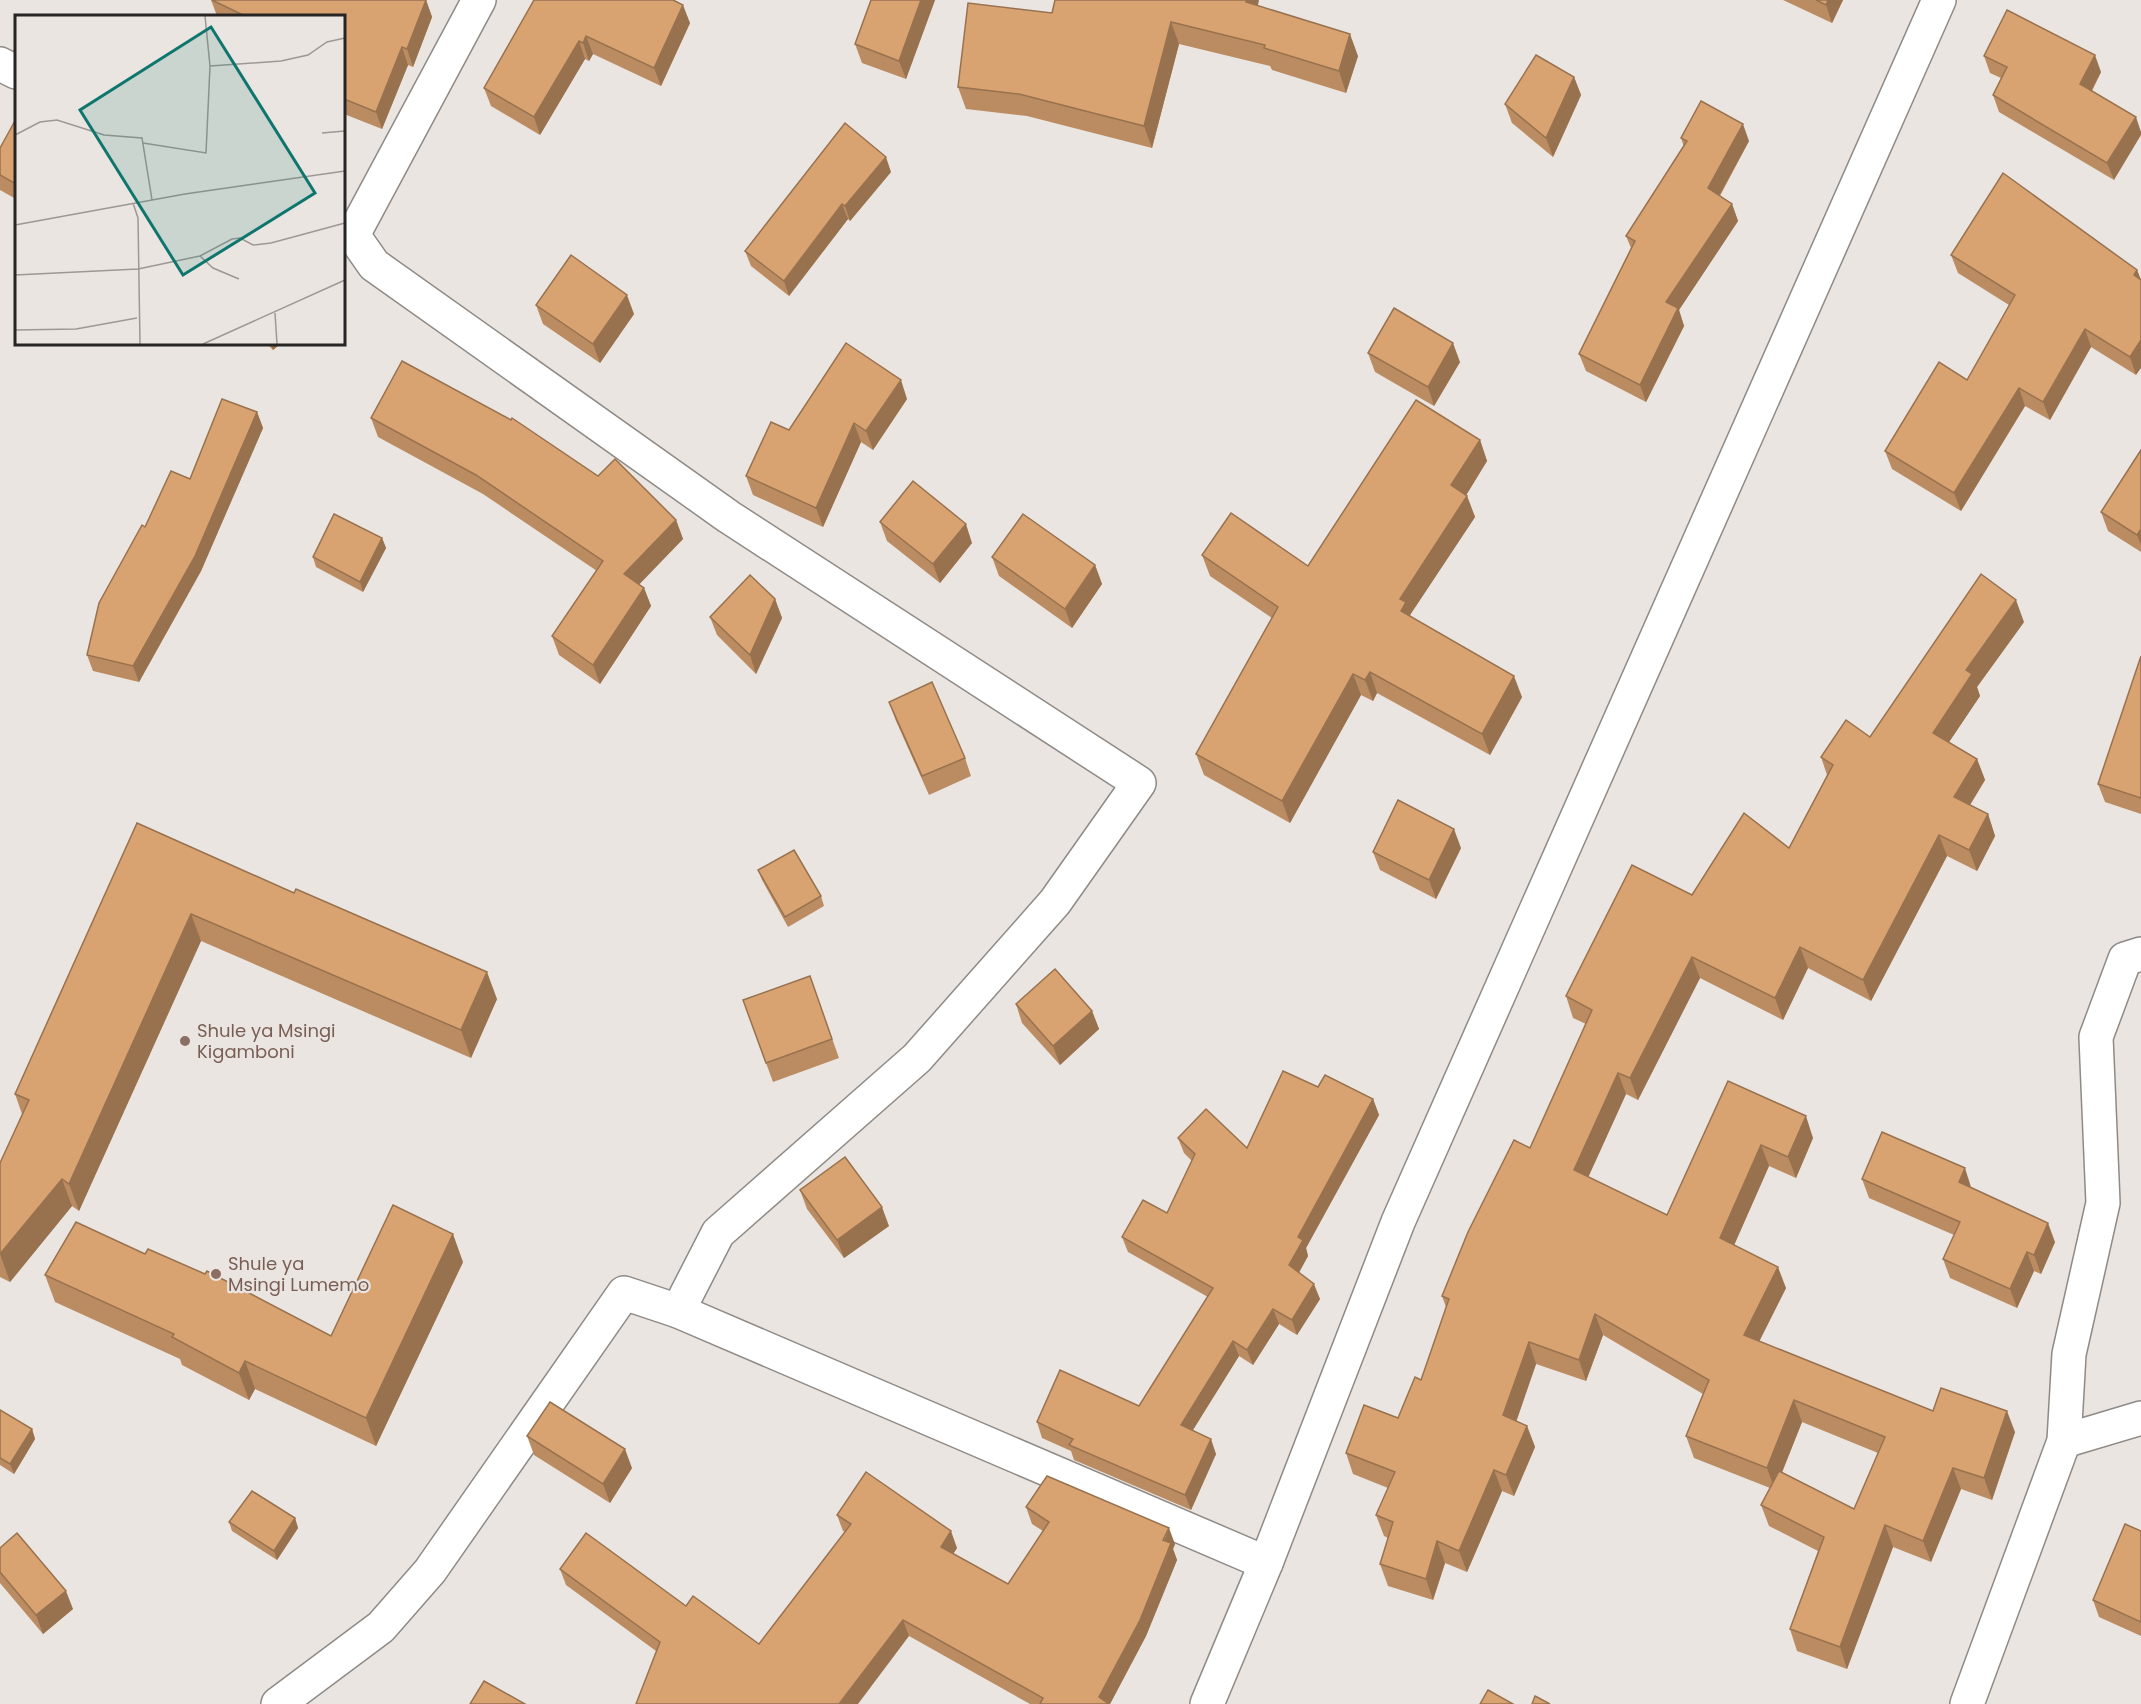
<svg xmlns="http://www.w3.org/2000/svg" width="2141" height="1704" viewBox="0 0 2141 1704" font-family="Poppins,sans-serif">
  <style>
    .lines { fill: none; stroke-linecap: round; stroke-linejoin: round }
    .street-casing { stroke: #8f8a86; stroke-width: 36 }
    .street { stroke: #fff; stroke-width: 33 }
    .wall { fill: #bb8c61; fill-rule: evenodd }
    .shaded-wall { fill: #98724f }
    .building { fill: #d9a371; stroke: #98724f; stroke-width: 1.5 }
    .education-dot { fill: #8d6e63; stroke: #ebe5e1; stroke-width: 2 }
    .labels { text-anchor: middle; stroke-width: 4.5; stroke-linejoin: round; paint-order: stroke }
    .education-label { font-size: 18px; fill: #785e54; stroke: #ebe5e1; text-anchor: start }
    .inset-road { fill: none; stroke: #9d9895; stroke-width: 1.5 }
    .view { fill: #0f766e; fill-opacity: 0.15; stroke: #0f766e; stroke-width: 3 }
    .inset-edge { fill: none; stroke: #272524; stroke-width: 3 }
  </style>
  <rect width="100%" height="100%" fill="#ebe5e1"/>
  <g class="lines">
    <!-- street casing -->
    <g class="street-casing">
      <g id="street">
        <path d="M0,64L16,72"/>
        <path d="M344,231L353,235L374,265L729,517L1139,783L1055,902L917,1058L718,1233L678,1311"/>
        <path d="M353,235L479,0"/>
        <path d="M2064,1441L2141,1418"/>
        <path d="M278,1704L381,1627L430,1571L624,1293L678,1311L1266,1563"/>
        <path d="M1207,1704L1266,1563L1398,1222L1939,0"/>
        <path d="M1967,1704L2064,1441L2069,1354L2103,1203L2096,1037L2125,959L2141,954"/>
      </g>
    </g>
    <!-- street -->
    <use href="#street" class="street"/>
  </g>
  <!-- wall -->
  <g class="wall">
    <path d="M211,0H426L432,17L413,67L408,65L382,129L344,114V16H217Z"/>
    <path d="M534,0L690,23L661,86L593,54L589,61L585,59L540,135L491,106L484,88Z"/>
    <path d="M935,0L906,79L862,63L855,44Z"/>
    <path d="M1783,0H1843L1832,23Z"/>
    <path d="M1258,6L1358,56L1346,93L1272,70L1270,66L1179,44L1152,148L1027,116L966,109L958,87L1052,13Z"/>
    <path d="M1984,56L2101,72L2092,91L2114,180L1999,112L1993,95L2001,78L1990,73Z"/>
    <path d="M1574,77L1581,95L1553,157L1512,123L1505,104Z"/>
    <path d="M16,119V199L0,190V148Z"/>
    <path d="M1681,138L1749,141L1720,196L1732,204L1738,221L1679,310L1684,326L1646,402L1586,371L1579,354L1631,248L1626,236L1684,147Z"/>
    <path d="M891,172L850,221L848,219L789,296L751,266L745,251Z"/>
    <path d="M1951,255L2137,270L2141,280L2136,375L2091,347L2050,420L2025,406L1961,511L1892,469L1885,451L1967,380L2009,305L1958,273Z"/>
    <path d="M536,305L634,314L600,363L543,324Z"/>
    <path d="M267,344H280L273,350Z"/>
    <path d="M1368,353L1460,362L1434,406L1375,372Z"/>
    <path d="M907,399L873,450L861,442L823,527L753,495L746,476L789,430Z"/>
    <path d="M257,412L263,428L201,571L139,682L93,671L87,655L145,527L190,479Z"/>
    <path d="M371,418L676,520L683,539L639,584L644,588L651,606L600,684L559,655L552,636L597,571L483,494L378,437Z"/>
    <path d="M1480,440L1487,461L1466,495L1467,496L1475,517L1410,615L1411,617L1522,697L1490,755L1377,693L1373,701L1361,695L1290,823L1204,775L1196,754L1272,618L1210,576L1202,555L1308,566Z"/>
    <path d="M2141,450V552L2108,531L2101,512Z"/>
    <path d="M880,522L972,543L940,583L887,541Z"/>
    <path d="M382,538L386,548L363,592L316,567L313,557Z"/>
    <path d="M992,557L1095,565L1102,584L1072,628L999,576Z"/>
    <path d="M775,599L782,618L756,674L717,635L710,617Z"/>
    <path d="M2024,622L1977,687L1980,696L1949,742L1977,759L1985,780L1970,805L1988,814L1995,836L1977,871L1947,856L1871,1001L1808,968L1783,1020L1700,978L1638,1100L1626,1094L1588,1177L1667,1215L1728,1081L1813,1138L1796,1178L1769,1166L1734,1245L1786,1288L1759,1341L1933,1411L2015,1432L1992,1500L1961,1489L1931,1562L1893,1547L1847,1669L1797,1651L1790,1629L1818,1551L1769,1526L1761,1505L1770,1488L1694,1458L1686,1436L1703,1394L1603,1335L1586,1381L1536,1364L1516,1421L1527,1426L1535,1447L1514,1496L1502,1491L1467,1572L1445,1563L1433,1600L1388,1586L1380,1564L1388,1538L1384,1536L1376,1515L1388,1488L1353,1474L1346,1453L1398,1418L1421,1380L1446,1307L1442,1296L1530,1148L1586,1024L1573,1018L1566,996L1692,895L1789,848L1827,775L1821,757L1870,737ZM1802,1422L1878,1453L1854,1509L1782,1472Z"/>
    <path d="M2141,656V814L2105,802L2098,784Z"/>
    <path d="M889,702L965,758L971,776L929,795L896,721Z"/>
    <path d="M137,823L497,999L471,1058L201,941L79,1211L72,1206L10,1282L0,1277V1163L22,1114L15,1094Z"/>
    <path d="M1461,848L1436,899L1380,870L1373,852Z"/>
    <path d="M758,870L821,896L824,906L788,927L762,880Z"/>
    <path d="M810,976L839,1058L773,1082L743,1000Z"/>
    <path d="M1016,1004L1092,1011L1099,1029L1060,1065L1022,1023Z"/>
    <path d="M1318,1087L1373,1099L1379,1115L1306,1248L1308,1256L1299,1273L1320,1299L1297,1335L1279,1324L1253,1365L1239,1356L1193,1430L1216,1454L1191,1510L1074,1460L1071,1451L1042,1438L1037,1422L1139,1406L1208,1297L1128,1252L1122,1237L1167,1213L1192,1161L1184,1153L1178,1138L1247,1148Z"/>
    <path d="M1862,1179L1971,1188L2055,1242L2041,1274L2034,1271L2017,1308L1950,1278L1943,1259L1954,1235L1869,1198Z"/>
    <path d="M800,1190L889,1226L844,1258L807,1209Z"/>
    <path d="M463,1262L376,1446L255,1389L249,1400L182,1365L180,1359L55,1302L45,1275L331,1336Z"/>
    <path d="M0,1410L32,1429L35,1439L14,1474L0,1465Z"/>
    <path d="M527,1436L632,1468L610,1503L534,1455Z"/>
    <path d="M1026,1507L1175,1544L1173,1549L1177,1560L1146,1636L1110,1704H1030L909,1636L656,1651L566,1585L560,1569L686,1606L759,1644L845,1532L843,1531L837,1515L957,1548L953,1554L1008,1584L1043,1531L1032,1524Z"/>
    <path d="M295,1518L298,1528L277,1560L232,1531L229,1522Z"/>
    <path d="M2141,1531V1636L2099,1617L2093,1600Z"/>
    <path d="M0,1548L73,1609L43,1634L0,1583Z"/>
  </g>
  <!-- shaded-wall -->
  <g class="shaded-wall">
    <path d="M426,0L432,17L413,67L407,49Z"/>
    <path d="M921,0H935L906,79L899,61Z"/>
    <path d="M1246,0H1259L1254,24L1246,2Z"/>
    <path d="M1828,0H1843L1832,23L1826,5Z"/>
    <path d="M683,5L690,23L661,86L654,68Z"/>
    <path d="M1171,22L1179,44L1152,148L1144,126Z"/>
    <path d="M1350,34L1358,56L1346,93L1339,71Z"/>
    <path d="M586,36L593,54L589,61L583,43Z"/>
    <path d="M579,41L585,59L540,135L534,117Z"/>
    <path d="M402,47L408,65L382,129L376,112Z"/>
    <path d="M2095,55L2101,72L2086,101L2080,84Z"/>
    <path d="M1574,77L1581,95L1553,157L1546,138Z"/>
    <path d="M2136,117L2141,132V135L2114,180L2107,163Z"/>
    <path d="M1743,124L1749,141L1714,205L1708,188Z"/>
    <path d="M886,157L891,172L850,221L845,206Z"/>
    <path d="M842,204L848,219L789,296L784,281Z"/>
    <path d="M1732,204L1738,221L1679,310L1684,326L1646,402L1640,385L1666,302Z"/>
    <path d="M2137,270L2141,280L2134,275Z"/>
    <path d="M627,295L634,314L600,363L593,344Z"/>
    <path d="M2085,329L2091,347L2050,420L2043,402Z"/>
    <path d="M2141,340V368L2136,375L2130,357Z"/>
    <path d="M1453,343L1460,362L1434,406L1428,387Z"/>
    <path d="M271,344H280L273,350Z"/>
    <path d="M901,380L907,399L873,450L866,431Z"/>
    <path d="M2019,388L2025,406L1961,511L1954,493Z"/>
    <path d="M257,412L263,428L201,571L139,682L133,666Z"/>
    <path d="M854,423L861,442L823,527L816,508Z"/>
    <path d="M1480,440L1487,461L1459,507L1451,485Z"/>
    <path d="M1467,496L1475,517L1410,615L1413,623L1401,611L1400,599Z"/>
    <path d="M676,520L683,539L631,593L624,574Z"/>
    <path d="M966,524L972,543L940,583L933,564Z"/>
    <path d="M2141,529V545L2137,535Z"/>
    <path d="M382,538L386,548L363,592L360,582Z"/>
    <path d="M1095,565L1102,584L1072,628L1065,609Z"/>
    <path d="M644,588L651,606L600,684L593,665Z"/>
    <path d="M775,599L782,618L756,674L750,655Z"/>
    <path d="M2016,600L2024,622L1977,687L1980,696L1941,754L1933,733L1966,670Z"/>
    <path d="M1370,672L1377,693L1373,701L1365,680Z"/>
    <path d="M1353,674L1361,695L1290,823L1282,801Z"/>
    <path d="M1514,676L1522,697L1490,755L1482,734Z"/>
    <path d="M1977,759L1985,780L1962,818L1954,797Z"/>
    <path d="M1988,814L1995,836L1977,871L1969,850Z"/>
    <path d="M1454,829L1461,848L1436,899L1429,880Z"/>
    <path d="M1939,835L1947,856L1871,1001L1863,980Z"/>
    <path d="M191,914L201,941L79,1211L69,1184Z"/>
    <path d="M1800,947L1808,968L1783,1020L1775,998Z"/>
    <path d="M1692,957L1700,978L1638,1100L1630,1078Z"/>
    <path d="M487,972L497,999L471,1058L461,1030Z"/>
    <path d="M1092,1011L1099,1029L1060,1065L1053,1046Z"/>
    <path d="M1618,1073L1626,1094L1582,1191L1574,1170Z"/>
    <path d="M1373,1099L1379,1115L1306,1248L1308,1256L1294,1281L1289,1265L1298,1237Z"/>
    <path d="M1806,1116L1813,1138L1796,1178L1788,1157Z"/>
    <path d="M1761,1145L1769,1166L1728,1259L1720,1238Z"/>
    <path d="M1965,1168L1971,1187L1959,1182Z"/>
    <path d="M62,1179L72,1206L10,1282L0,1254Z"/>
    <path d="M882,1207L889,1226L844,1258L837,1240Z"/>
    <path d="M2048,1223L2055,1242L2041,1274L2034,1255Z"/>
    <path d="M453,1234L463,1262L376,1446L366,1418Z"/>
    <path d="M2027,1252L2034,1271L2017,1308L2010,1289Z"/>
    <path d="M1778,1267L1786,1288L1752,1356L1744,1335Z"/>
    <path d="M1314,1284L1320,1299L1297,1335L1292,1320Z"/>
    <path d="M1273,1309L1279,1324L1253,1365L1247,1350Z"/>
    <path d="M1595,1314L1603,1335L1586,1381L1579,1360Z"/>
    <path d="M1233,1341L1239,1356L1186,1441L1181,1425Z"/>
    <path d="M1529,1342L1536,1364L1511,1437L1503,1415Z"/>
    <path d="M245,1361L255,1389L249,1400L239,1373Z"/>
    <path d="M1794,1400L1802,1422L1775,1490L1767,1468Z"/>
    <path d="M2007,1411L2015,1432L1992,1500L1984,1478Z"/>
    <path d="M1527,1426L1535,1447L1514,1496L1506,1475Z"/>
    <path d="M32,1429L35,1439L14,1474L10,1464Z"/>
    <path d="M1211,1439L1216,1454L1191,1510L1185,1495Z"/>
    <path d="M625,1449L632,1468L610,1503L603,1484Z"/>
    <path d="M1953,1468L1961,1489L1931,1562L1923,1541Z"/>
    <path d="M1494,1470L1502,1491L1467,1572L1459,1551Z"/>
    <path d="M295,1518L298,1528L277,1560L274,1551Z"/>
    <path d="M1885,1525L1893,1547L1847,1669L1840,1647Z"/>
    <path d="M1169,1528L1175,1544L1173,1549L1177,1560L1146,1636L1110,1704L1099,1697Z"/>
    <path d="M951,1531L957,1548L947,1563L941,1547Z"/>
    <path d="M1437,1541L1445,1563L1433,1600L1426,1579Z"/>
    <path d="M66,1591L73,1609L43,1634L36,1615Z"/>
    <path d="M903,1620L909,1636L858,1704H839Z"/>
  </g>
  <!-- building -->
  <g class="building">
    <path d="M212,0H426L407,49L402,47L376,112L344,99V16H245Z"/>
    <path d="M534,0H673L683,5L654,68L586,36L583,43L579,41L534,117L484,88Z"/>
    <path d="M871,0H921L899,61L855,44Z"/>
    <path d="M1055,0H1246V2L1350,34L1339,71L1264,48L1265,45L1171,22L1144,126L1019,94L958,87L968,3L1052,13Z"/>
    <path d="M1816,0H1828L1826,5Z"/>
    <path d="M2007,10L2095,55L2080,84L2136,117L2107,163L1993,95L2007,67L1984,56Z"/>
    <path d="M1536,55L1574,77L1546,138L1505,104Z"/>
    <path d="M1701,101L1743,124L1708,188L1732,204L1666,302L1678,308L1640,385L1579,354L1635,241L1626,236L1687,141L1681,138Z"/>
    <path d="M16,119V184L0,175V148Z"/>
    <path d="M845,123L886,157L845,206L842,204L784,281L745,251Z"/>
    <path d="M2003,173L2137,270L2134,275L2141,280V340L2130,357L2085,329L2043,402L2019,388L1954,493L1885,451L1939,362L1967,380L2015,295L1951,255Z"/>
    <path d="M571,255L627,295L593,344L536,305Z"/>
    <path d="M1394,308L1453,343L1428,387L1368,353Z"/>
    <path d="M846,343L901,380L866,431L854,423L816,508L746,476L771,422L789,430Z"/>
    <path d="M402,361L511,420L512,418L598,476L615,459L676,520L624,574L644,588L593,665L552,636L603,561L476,475L371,418Z"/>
    <path d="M222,399L257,412L195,556L133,666L87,655L99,603L142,525L145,527L171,471L190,479Z"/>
    <path d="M1416,400L1480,440L1451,485L1467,496L1400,599L1406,602L1401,611L1514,676L1482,734L1370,672L1365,680L1353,674L1282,801L1196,754L1278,607L1202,555L1231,513L1308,566Z"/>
    <path d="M2141,450V529L2137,535L2101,512Z"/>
    <path d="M913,481L966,524L933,564L880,522Z"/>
    <path d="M334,514L382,538L360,582L313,557Z"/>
    <path d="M1023,514L1095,565L1065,609L992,557Z"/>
    <path d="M1981,574L2016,600L1966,670L1972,674L1933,733L1977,759L1954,797L1988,814L1969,850L1939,835L1863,980L1800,947L1775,998L1692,957L1630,1078L1618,1073L1574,1170L1667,1215L1728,1081L1806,1116L1788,1157L1761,1145L1720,1238L1778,1267L1744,1335L1933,1411L1941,1388L2007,1411L1984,1478L1953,1468L1923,1541L1885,1525L1840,1647L1790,1629L1824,1537L1761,1505L1779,1471L1854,1509L1885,1437L1794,1400L1767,1468L1686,1436L1709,1380L1595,1314L1579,1360L1529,1342L1503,1415L1527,1426L1506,1475L1494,1470L1459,1551L1437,1541L1426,1579L1380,1564L1393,1522L1376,1515L1395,1472L1346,1453L1364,1405L1398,1418L1415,1377L1421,1380L1449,1299L1442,1296L1468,1232L1514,1140L1530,1148L1592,1010L1566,996L1632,865L1692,895L1744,813L1789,848L1833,765L1821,757L1846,720L1870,737Z"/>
    <path d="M750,575L775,599L750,655L710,617Z"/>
    <path d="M2141,656V798L2098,784Z"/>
    <path d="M932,682L965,758L922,776L889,702Z"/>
    <path d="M1398,800L1454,829L1429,880L1373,852Z"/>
    <path d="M137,823L294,893L296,889L487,972L461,1030L191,914L69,1184L62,1179L0,1254V1163L29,1100L15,1094Z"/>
    <path d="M794,850L821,896L785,917L758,870Z"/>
    <path d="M1055,969L1092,1011L1053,1046L1016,1004Z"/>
    <path d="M810,976L832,1039L766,1063L743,1000Z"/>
    <path d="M1283,1071L1318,1087L1325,1075L1373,1099L1298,1237L1303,1240L1289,1265L1314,1284L1292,1320L1273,1309L1247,1350L1233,1341L1181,1425L1211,1439L1185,1495L1069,1445L1073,1439L1037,1422L1060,1370L1139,1406L1213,1288L1122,1237L1143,1200L1167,1213L1195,1154L1178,1138L1206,1109L1247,1148Z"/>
    <path d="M1882,1132L1965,1168L1959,1182L2048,1223L2034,1255L2027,1252L2010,1289L1943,1259L1960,1222L1862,1179Z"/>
    <path d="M845,1157L882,1207L837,1240L800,1190Z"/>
    <path d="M393,1205L453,1234L366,1418L245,1361L239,1373L172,1337L174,1334L45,1275L76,1222L145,1254L148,1249L205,1274L207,1271L331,1336Z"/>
    <path d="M550,1402L625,1449L603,1484L527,1436Z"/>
    <path d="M0,1410L32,1429L10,1464L0,1458Z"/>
    <path d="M866,1472L951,1531L941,1547L1008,1584L1049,1522L1026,1507L1047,1476L1169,1528L1163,1540L1171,1543L1140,1620L1099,1697L1109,1704H1040L1043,1698L903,1620L839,1704H636L660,1642L560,1569L586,1533L686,1606L693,1596L759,1644L851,1524L837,1515Z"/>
    <path d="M252,1491L295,1518L274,1551L229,1522Z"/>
    <path d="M2125,1524L2141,1531V1622L2093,1600Z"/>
    <path d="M17,1533L66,1591L36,1615L0,1572V1548Z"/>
    <path d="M484,1681L525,1704H470Z"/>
    <path d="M1488,1690L1513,1704H1480Z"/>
    <path d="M1535,1696L1550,1704H1532Z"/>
  </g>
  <!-- markers -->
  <g class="education-dot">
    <circle cx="185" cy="1041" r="6"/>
    <circle cx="216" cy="1274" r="6"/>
  </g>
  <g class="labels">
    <!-- education labels -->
    <g class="education-label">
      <text x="197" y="1037">Shule ya Msingi<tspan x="197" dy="21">Kigamboni</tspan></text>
      <text x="228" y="1270">Shule ya<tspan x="228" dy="21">Msingi Lumemo</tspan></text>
    </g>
  </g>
  <!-- overview -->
  <g transform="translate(15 15)">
    <rect width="330" height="330" fill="#ebe5e1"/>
    <path class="inset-road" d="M195,51L266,46L293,40L312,27L330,23M307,118L330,116M0,120L25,107L42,105L89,120L127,123L137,185M128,128L191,138L195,51L190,1M118,188L123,203L125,329M0,210L170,179L330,156M185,241L198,253L224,264M0,260L123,254L185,241L217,224L225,223L238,230L256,228L330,208M260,298L262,329M0,315L61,314L122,303M188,329L330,265"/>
    <path class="view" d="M196,12L300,178L168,260L65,95Z"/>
    <rect width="330" height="330" class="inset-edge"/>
  </g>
</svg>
